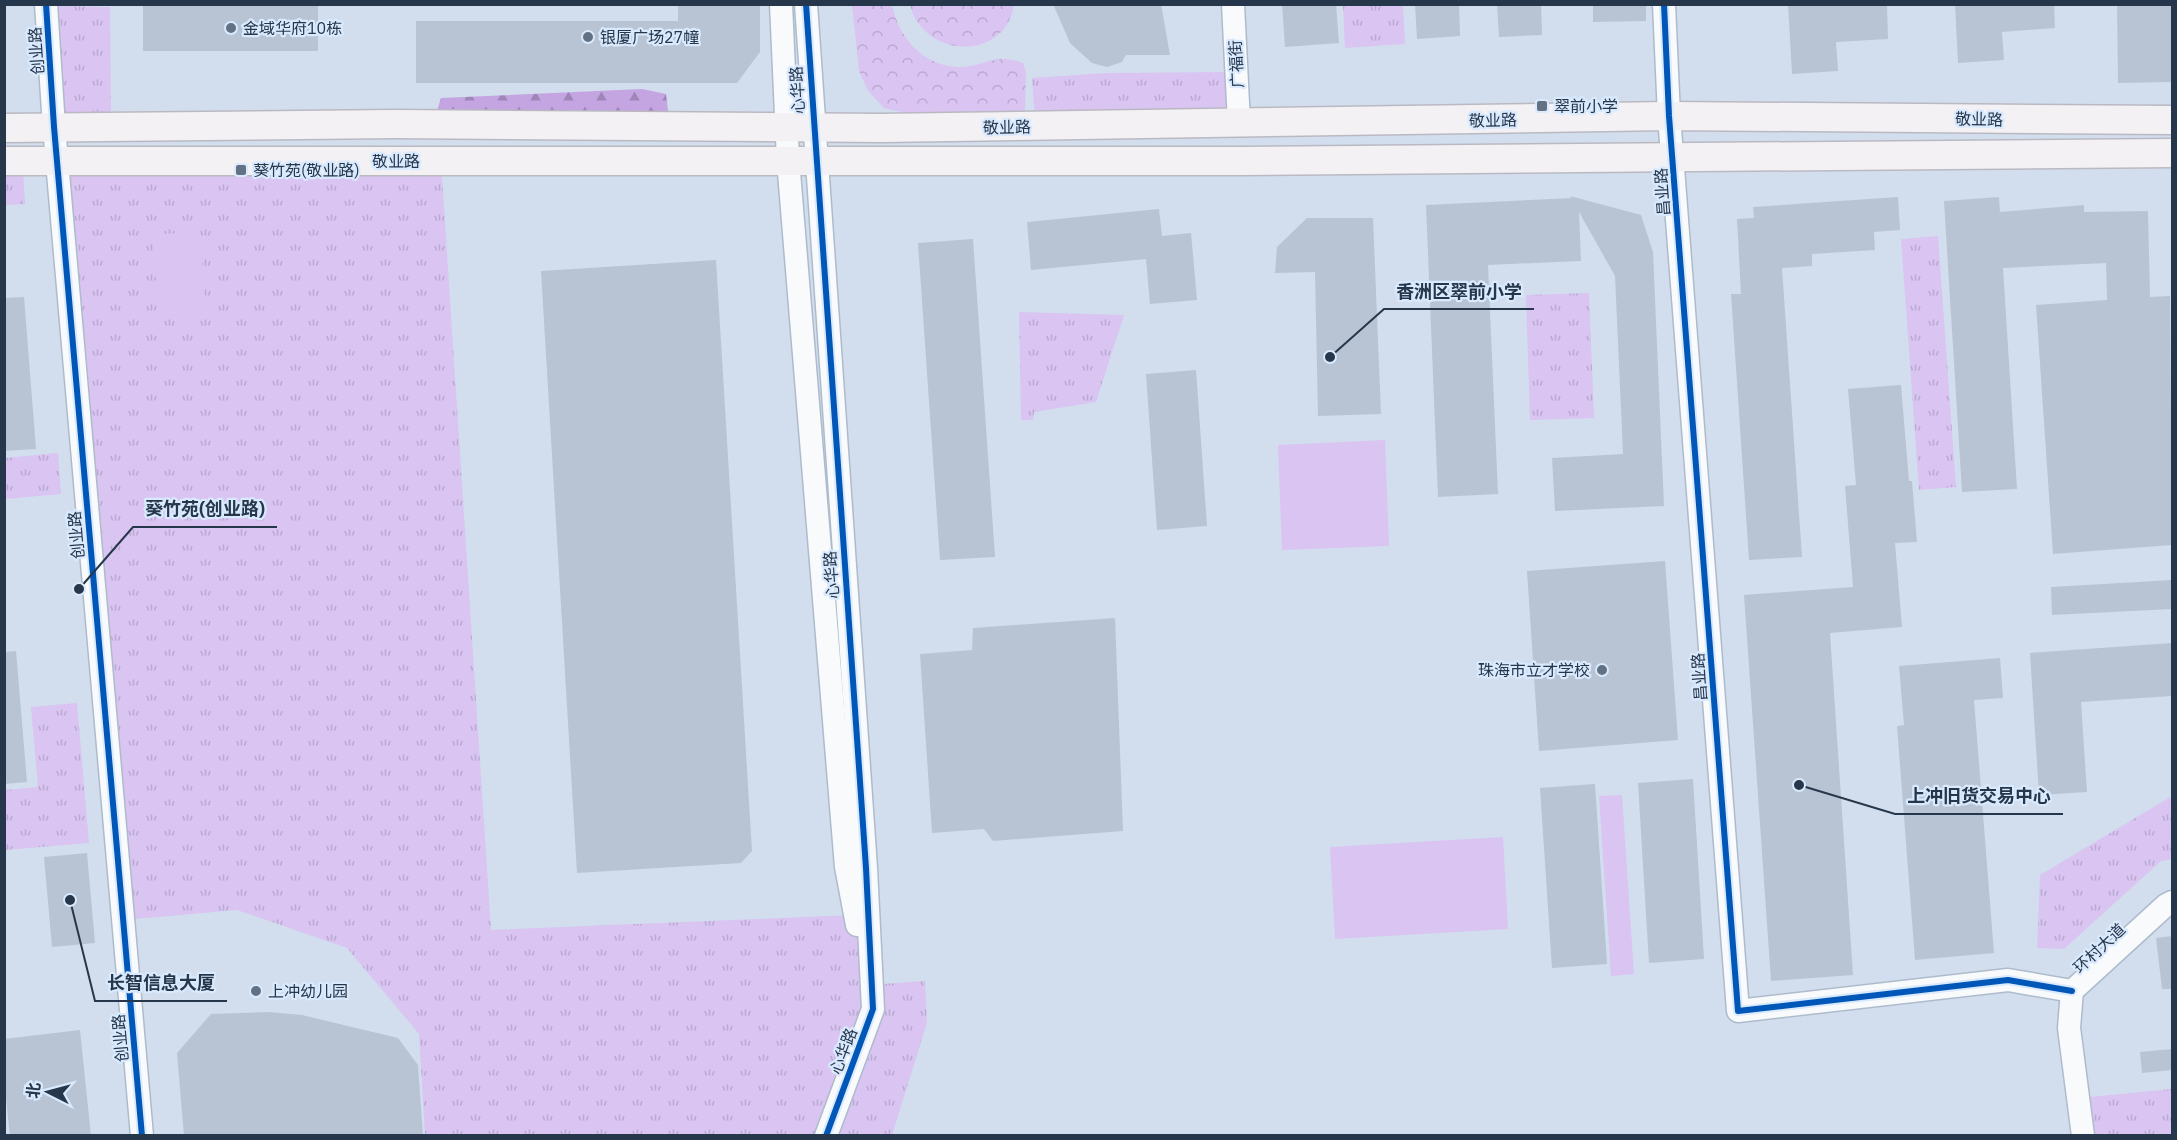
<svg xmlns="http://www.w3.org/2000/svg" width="2177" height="1140" viewBox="0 0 2177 1140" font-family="'IBM Plex Sans','Noto Sans SC',sans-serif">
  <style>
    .grass { fill: url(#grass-tufts) }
    .forest { fill: url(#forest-firs) }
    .park { fill: url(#park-crowns) }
    .garden { fill: #d9c4f2 }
    .building { fill: #b8c4d4 }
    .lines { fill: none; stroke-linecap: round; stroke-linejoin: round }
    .minor-casing { stroke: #adbbcc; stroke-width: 25 }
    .major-casing { stroke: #bab9c2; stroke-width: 31 }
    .minor { stroke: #f8fafc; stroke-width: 22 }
    .major { stroke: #f3f1f4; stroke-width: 28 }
    .cycleway-casing { stroke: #d9e9fe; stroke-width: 10 }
    .cycleway { stroke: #0057b8; stroke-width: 6 }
    .poi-dot { fill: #637184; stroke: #d9e9fe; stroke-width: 2 }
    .labels { text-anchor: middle; stroke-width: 4.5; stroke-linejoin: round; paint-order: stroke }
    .poi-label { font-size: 16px; fill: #27374b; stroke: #d9e9fe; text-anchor: start }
    .street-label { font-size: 16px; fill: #27374b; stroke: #d9e9fe }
    .leader { fill: none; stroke: #27374b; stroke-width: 2 }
    .callout-dot { fill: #27374b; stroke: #d9e9fe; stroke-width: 2 }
    .callout-label { font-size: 18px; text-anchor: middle; font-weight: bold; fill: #27374b; stroke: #d9e9fe; stroke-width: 4.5; stroke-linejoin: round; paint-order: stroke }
  </style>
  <defs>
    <pattern id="grass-tufts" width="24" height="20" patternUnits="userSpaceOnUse" patternTransform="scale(1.5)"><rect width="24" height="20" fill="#d9c4f2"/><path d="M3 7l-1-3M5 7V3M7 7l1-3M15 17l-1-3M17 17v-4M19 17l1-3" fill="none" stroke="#baa9d1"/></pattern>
    <pattern id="forest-firs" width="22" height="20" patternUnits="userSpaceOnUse" patternTransform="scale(1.5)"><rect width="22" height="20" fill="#c4a4e1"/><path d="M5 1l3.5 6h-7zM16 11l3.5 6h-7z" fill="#9f86b8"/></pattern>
    <pattern id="park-crowns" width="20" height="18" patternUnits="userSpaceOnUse" patternTransform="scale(1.5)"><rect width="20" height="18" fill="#d9c4f2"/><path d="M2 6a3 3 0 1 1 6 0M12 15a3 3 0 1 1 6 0" fill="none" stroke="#baa9d1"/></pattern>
  </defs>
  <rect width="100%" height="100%" fill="#d2deee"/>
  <!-- grass -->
  <g class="grass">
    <path d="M1343,5H1403L1405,44L1345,48Z"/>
    <path d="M54,6L110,7L111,112H57Z"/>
    <path d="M1230,72L1229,116L1035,119L1032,78L1105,73Z"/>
    <path d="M57,161H441L491,930L855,915L873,1009L825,1135H425L419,1034L347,948L237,910L124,920Z"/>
    <path d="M4,170L23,171L25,204L5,205Z"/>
    <path d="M1938,236L1956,487L1919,490L1901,239Z"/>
    <path d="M1589,293L1594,418L1530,420L1526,295Z"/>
    <path d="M1019,312L1124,315L1096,402L1034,412L1033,420H1021Z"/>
    <path d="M58,453L61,494L5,499V458Z"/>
    <path d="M77,703L89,843L5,850V790L38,787L31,707Z"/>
    <path d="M2172,796V859L2161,861L2064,949L2037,948L2040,875Z"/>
    <path d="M925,981L927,1023L892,1135L836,1136L884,1012L883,984Z"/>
    <path d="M2172,1089V1135H2094L2090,1097Z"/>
  </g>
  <!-- forest -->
  <path class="forest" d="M642,89L666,94L669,118L436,114L441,98Z"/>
  <!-- park -->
  <g class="park">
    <path d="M852,5H892C899,38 923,66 959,67C985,67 995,52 1023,63L1026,72L1025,113L911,114L884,108L868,91L859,71Z"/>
    <path d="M910,5V4L1014,5C1005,62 924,59 910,5Z"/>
  </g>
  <!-- garden -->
  <g class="garden">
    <path d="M200,231L206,313L159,317L152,235Z"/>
    <path d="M1385,440L1389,546L1282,550L1278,445Z"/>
    <path d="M1622,795L1634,974L1611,976L1599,796Z"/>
    <path d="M1503,837L1508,929L1335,939L1330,847Z"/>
  </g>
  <!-- building -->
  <g class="building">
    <rect x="143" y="4" width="175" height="47"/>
    <path d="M678,4H760V52L737,83H416V21H678Z"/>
    <path d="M1053,4H1161L1170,55H1126L1122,62L1107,67L1092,63L1070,43Z"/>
    <path d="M1282,4H1336L1339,43L1285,47Z"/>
    <path d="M1415,4H1459L1460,36L1417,39Z"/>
    <path d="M1497,4H1541L1542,35L1499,37Z"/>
    <path d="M1593,4H1646V21L1593,22Z"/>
    <path d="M1788,4H1887L1888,39L1836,42L1838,71L1792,74Z"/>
    <path d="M1955,4H2054L2055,28L2002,32L2004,60L1958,63Z"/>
    <path d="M2117,4H2172V82L2118,83Z"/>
    <path d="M1570,196L1641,215L1653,252L1664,506L1555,511L1552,458L1623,454L1615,276L1579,212L1581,261L1488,265L1498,494L1438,497L1426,205L1572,198Z"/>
    <path d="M1898,197L1900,230L1874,232L1875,250L1812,254V266L1782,268L1802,557L1749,560L1731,294H1741L1737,219L1754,218L1753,207Z"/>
    <path d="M1999,197L2000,212L2084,205V212L2148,211L2150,297L2170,296L2172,545L2053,554L2036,305L2107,300L2106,263L2003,268L2017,489L1962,492L1944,201Z"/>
    <path d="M1159,209L1162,236L1191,233L1197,300L1150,304L1146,259L1031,270L1027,222Z"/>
    <path d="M1307,218H1373L1381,414L1318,416L1315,272L1275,273L1277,247Z"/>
    <path d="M973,239L995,557L940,560L918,243Z"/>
    <path d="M716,260L752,851L741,863L577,873L541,271Z"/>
    <path d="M24,297L36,449L4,451V298Z"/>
    <path d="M1196,370L1207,526L1157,530L1146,374Z"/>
    <path d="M1901,385L1909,481H1912L1917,542L1895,543L1902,627L1830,633L1853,975L1771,981L1744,595L1853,587L1845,486L1856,485L1848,389Z"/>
    <path d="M1665,561L1678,740L1539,751L1527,571Z"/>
    <path d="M2172,580V609L2052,615L2051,587Z"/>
    <path d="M1115,618L1123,831L993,841L984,829L932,833L920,654L972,650L973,628Z"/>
    <path d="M2172,643V696L2081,702L2087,792L2039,795L2030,653Z"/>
    <path d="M16,651L27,782L4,784V652Z"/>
    <path d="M2000,658L2003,698L1974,700L1994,953L1915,960L1897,726L1904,725L1899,666Z"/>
    <path d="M1693,779L1704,959L1649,963L1638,783Z"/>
    <path d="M1595,784L1607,964L1552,968L1540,788Z"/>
    <path d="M87,853L95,943L52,947L44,857Z"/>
    <path d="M2172,936V989H2162L2156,938Z"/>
    <path d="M268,1012L302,1015L398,1038L418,1065L423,1136H184L177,1053L211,1014Z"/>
    <path d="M80,1030L91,1136H10L4,1080V1039Z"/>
    <path d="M2172,1049V1070L2142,1073L2140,1052Z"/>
  </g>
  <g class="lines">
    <!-- minor casing -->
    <g class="minor-casing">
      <g id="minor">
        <path d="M46,4L54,127L142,1136"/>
        <path d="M781,4L788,160L846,867L857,925"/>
        <path d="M806,4L866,868L873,1009L826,1136"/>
        <path d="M1233,4L1239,123"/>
        <path d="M1664,4L1669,116L1738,1011L2008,980L2072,991"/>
        <path d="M2083,1136L2069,1028L2072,991L2166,905L2172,902"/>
      </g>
    </g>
    <!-- major casing -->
    <g class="major-casing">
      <g id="major">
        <path d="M4,128L395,124L881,128L1669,116L2172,120"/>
        <path d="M4,161H1241L2172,153"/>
      </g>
    </g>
    <!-- minor -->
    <use href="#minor" class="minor"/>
    <!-- major -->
    <use href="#major" class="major"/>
    <!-- cycleway casing -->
    <g class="cycleway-casing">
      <g id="cycleway">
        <path d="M46,4L54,127L142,1136"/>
        <path d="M806,4L866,868L873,1009L826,1136"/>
        <path d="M1664,4L1669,116L1738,1011L2008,980L2072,991"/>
      </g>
    </g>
    <!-- cycleway -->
    <use href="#cycleway" class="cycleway"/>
  </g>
  <!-- markers -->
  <g class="poi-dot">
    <circle cx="231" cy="28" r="6"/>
    <circle cx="588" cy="37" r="6"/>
    <rect x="1536" y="100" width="12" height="12" rx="3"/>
    <rect x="235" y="164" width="12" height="12" rx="3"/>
    <circle cx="1602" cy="670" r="6"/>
    <circle cx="256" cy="991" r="6"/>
  </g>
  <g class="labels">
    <!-- poi labels -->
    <g class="poi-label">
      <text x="243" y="34">金域华府10栋</text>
      <text x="600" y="43">银厦广场27幢</text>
      <text x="1554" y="112">翠前小学</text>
      <text x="253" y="176">葵竹苑(敬业路)</text>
      <text x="1590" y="676" text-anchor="end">珠海市立才学校</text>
      <text x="268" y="997">上冲幼儿园</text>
    </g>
    <!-- street labels -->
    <g class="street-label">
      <text transform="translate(36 51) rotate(-94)" y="6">创业路</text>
      <text transform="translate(1236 64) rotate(-93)" y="6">广福街</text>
      <text transform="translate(797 90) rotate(-93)" y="6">心华路</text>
      <text transform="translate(1979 119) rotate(1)" y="6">敬业路</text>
      <text transform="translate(1493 120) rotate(-1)" y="6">敬业路</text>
      <text transform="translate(1007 127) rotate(-1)" y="6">敬业路</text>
      <text x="396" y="167">敬业路</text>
      <text transform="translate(1662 192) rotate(-94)" y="6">昌业路</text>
      <text transform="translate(76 535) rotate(-95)" y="6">创业路</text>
      <text transform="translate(831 575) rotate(-94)" y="6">心华路</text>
      <text transform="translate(1699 677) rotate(-94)" y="6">昌业路</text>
      <text transform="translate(2099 948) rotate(-43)" y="6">环村大道</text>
      <text transform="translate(120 1038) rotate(-95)" y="6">创业路</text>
      <text transform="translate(843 1051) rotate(-69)" y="6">心华路</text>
    </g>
  </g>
  <!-- callouts -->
  <path class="leader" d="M1330 357L1384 309H1534M79 589L133 527H277M1799 785L1895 814H2063M70 900L95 1001H227"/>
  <g class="callout-dot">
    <circle cx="1330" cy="357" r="6"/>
    <circle cx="79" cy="589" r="6"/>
    <circle cx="1799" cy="785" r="6"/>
    <circle cx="70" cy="900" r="6"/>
  </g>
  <g class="callout-label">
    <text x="1459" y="298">香洲区翠前小学</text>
    <text x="205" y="515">葵竹苑(创业路)</text>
    <text x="1979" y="802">上冲旧货交易中心</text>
    <text x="161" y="989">长智信息大厦</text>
  </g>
  <!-- border -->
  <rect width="2177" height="1140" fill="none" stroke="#27374b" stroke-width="12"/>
  <!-- north arrow -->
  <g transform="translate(48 1092) rotate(276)" stroke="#d9e9fe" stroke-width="4.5" paint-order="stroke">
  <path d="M0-4.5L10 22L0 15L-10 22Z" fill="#27374b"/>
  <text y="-9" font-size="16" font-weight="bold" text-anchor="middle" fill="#27374b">北</text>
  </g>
</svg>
